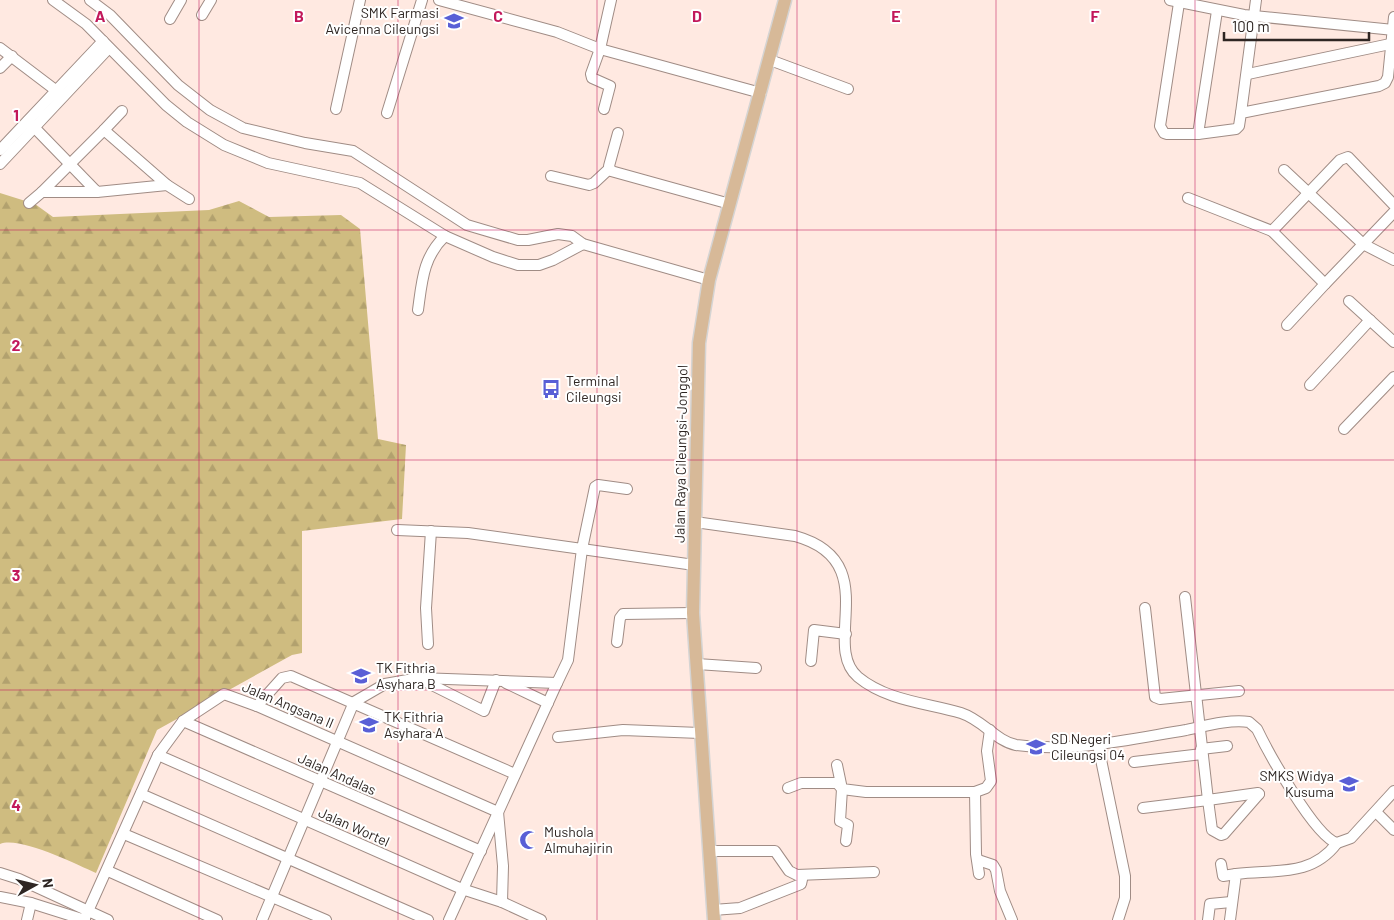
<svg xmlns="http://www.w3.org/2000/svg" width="1394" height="920" viewBox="0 0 1394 920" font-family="Barlow,sans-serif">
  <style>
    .forest { fill: url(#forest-firs) }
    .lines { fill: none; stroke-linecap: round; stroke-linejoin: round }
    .minor-casing { stroke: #a08c85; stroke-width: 12 }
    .major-casing { stroke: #d5d4d3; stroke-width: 15 }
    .minor { stroke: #fff; stroke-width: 10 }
    .major { stroke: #d7b998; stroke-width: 12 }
    .grid { fill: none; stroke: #c2185b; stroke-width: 1; stroke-opacity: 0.55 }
    .labels { text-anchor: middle; stroke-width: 4; stroke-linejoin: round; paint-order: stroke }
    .poi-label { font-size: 14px; fill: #2e2623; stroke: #fff; text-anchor: start }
    .street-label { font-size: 14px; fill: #2e2623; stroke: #fff }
    .grid-label { font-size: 16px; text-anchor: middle; font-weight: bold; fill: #c2185b; stroke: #fff; stroke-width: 4; stroke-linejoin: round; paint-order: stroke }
  </style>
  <defs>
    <pattern id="forest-firs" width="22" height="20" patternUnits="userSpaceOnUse" patternTransform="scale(1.25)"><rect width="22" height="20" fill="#cfbc80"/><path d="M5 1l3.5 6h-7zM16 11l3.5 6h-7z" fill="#b2a16e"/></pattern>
  </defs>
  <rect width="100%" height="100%" fill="#ffe9e1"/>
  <!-- forest -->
  <path class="forest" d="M0,193L35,204L53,217L209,210L239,201L269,217L341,215L360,229L378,439L406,445L402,519L302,531V653L292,655L157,730L96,873C75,864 20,836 0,844Z"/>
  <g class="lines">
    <!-- minor casing -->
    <g class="minor-casing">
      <g id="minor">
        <path d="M53,0L86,24L166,105L187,122L224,145L268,163L360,183L445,236L493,257L518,265H539L553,260L583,244"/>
        <path d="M90,0L110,15L178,85L210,110L243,128L305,143L353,151L467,225L518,240H528L558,234L572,236L583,244L709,280"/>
        <path d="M439,0L557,32L600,49L761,93"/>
        <path d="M1170,0L1244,15L1394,30"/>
        <path d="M1179,3L1160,126L1164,133L1167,134H1198L1236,129L1239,126L1241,113L1379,86L1385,83L1388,77L1394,17"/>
        <path d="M202,15L211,0"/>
        <path d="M170,19L181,0"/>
        <path d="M0,48L62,95"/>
        <path d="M770,60L848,89"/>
        <path d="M0,68L12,56"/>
        <path d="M1248,74L1390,44"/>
        <path d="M336,109L360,0"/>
        <path d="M604,109L610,86L592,78L591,74L600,49L611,0"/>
        <path d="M122,111L104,130L167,185"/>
        <path d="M387,113L422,0"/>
        <path d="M1241,113L1256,0"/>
        <path d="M28,121L97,192L167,185L189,199"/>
        <path d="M618,133L609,166L611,171L730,204"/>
        <path d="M1198,134L1217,11"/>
        <path d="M0,150L103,41"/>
        <path d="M0,164L109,48"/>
        <path d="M1284,170L1363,244L1394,260"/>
        <path d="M551,176L589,185L594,183L609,169"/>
        <path d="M97,192H42L104,130"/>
        <path d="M1188,198L1272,231L1340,160L1348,157L1394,205"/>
        <path d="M29,203L42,192"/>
        <path d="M1272,231L1325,284L1394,212"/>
        <path d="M1349,301L1394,342"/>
        <path d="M418,310C422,281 423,257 445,236"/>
        <path d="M1287,325L1325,284"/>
        <path d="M1310,385L1370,320"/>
        <path d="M1344,429L1394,377"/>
        <path d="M695,522L795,536C885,561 820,645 858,677C887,701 927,703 961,713C983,720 996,741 1016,745C1073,753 1131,739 1186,730C1205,726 1230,719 1249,722L1257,729C1268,752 1315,837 1337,843L1351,838L1394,791"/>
        <path d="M397,530L468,533L582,549L595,487L598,485L627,489"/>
        <path d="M1185,597L1208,800L1258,793L1259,794"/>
        <path d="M1145,608L1155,697L1160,699L1239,691"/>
        <path d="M617,642L620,618L623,614L693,613"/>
        <path d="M428,644L426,608L431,531"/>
        <path d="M811,661L814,630L846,634"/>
        <path d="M697,664L756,668"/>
        <path d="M424,681L484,711L496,680"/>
        <path d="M506,683L548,703"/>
        <path d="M257,706L282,678L291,676L515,774"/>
        <path d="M183,721L481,851"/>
        <path d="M558,737L623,730L700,733"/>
        <path d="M1098,745L1125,876V898L1118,920"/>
        <path d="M1201,749L1227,746"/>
        <path d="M158,755L462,889L502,902L541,920"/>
        <path d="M1134,762L1202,754"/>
        <path d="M837,765L842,789L866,792H975L986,788L991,781L987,751L990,730"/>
        <path d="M788,788L801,783H837L842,789L840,821L848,825L846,841"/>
        <path d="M975,792L976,854L979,874"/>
        <path d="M141,794L428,920"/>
        <path d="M1143,808L1208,800L1212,830L1221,835L1224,834L1259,794"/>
        <path d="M1376,812L1394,830"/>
        <path d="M124,834L326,920"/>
        <path d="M710,851H775L789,871L797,875L874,872"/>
        <path d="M978,860L993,865L996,870L1000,891L1012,920"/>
        <path d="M1221,864L1223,876L1236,874"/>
        <path d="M108,871L217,920"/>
        <path d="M0,873L19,879L108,920"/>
        <path d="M0,897L31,903L85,920"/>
        <path d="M713,910L740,908L801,884L803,875"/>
        <path d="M27,920L31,903"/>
        <path d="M84,920L158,755L183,721L224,694L257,706L498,812L503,866L502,902"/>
        <path d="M262,920L354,702L385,684L419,678L557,683L568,660L582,549L694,565"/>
        <path d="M449,920L557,683"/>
        <path d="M1208,920L1210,904L1231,902"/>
        <path d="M1230,920L1236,874C1273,869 1311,878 1337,843"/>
      </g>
    </g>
    <!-- major casing -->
    <g class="major-casing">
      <path id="major" d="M714,920L693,613L699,343L709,280L785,0"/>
    </g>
    <!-- minor -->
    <use href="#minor" class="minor"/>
    <!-- major -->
    <use href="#major" class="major"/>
  </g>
  <!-- grid -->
  <path class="grid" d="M199,0V920M398,0V920M597,0V920M797,0V920M996,0V920M1195,0V920M0,230H1394M0,460H1394M0,690H1394"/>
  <!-- icons -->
  <defs>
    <g id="school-bare" transform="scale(1.5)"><path d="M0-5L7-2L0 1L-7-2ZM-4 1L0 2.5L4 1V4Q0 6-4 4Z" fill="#595fd6" stroke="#fff" stroke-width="2.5" paint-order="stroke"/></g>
    <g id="bus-bare" transform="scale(1.5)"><path d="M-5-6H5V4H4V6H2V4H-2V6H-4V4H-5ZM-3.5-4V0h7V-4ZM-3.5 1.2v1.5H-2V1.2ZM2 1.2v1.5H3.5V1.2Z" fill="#595fd6" stroke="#fff" stroke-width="2.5" paint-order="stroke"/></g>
    <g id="mosque-bare" transform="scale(1.5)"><path d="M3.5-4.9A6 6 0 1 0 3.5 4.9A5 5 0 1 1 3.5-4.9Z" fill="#595fd6" stroke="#fff" stroke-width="2.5" paint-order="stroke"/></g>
  </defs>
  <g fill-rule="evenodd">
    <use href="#school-bare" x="454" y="21"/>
    <use href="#bus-bare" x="551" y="389"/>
    <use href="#school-bare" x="361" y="676"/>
    <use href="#school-bare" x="369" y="725"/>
    <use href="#school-bare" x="1036" y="747"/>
    <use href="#school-bare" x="1349" y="784"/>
    <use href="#mosque-bare" x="529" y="840"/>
  </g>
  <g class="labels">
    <!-- poi labels -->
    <g class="poi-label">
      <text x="439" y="18" text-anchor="end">SMK Farmasi<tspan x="439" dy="16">Avicenna Cileungsi</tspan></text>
      <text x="566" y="386">Terminal<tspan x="566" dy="16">Cileungsi</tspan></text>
      <text x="376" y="673">TK Fithria<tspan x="376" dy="16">Asyhara B</tspan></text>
      <text x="384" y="722">TK Fithria<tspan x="384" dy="16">Asyhara A</tspan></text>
      <text x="1051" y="744">SD Negeri<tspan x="1051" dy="16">Cileungsi 04</tspan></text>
      <text x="1334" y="781" text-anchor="end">SMKS Widya<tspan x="1334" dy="16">Kusuma</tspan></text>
      <text x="544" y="837">Mushola<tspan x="544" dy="16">Almuhajirin</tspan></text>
    </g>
    <!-- street labels -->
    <g class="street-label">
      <text transform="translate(681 454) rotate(-89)" y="5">Jalan Raya Cileungsi-Jonggol</text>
      <text transform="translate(288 705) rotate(23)" y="5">Jalan Angsana II</text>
      <text transform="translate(337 774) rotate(24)" y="5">Jalan Andalas</text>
      <text transform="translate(354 827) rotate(24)" y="5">Jalan Wortel</text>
    </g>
  </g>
  <g class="grid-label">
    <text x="100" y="22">A</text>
    <text x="299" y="22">B</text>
    <text x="498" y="22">C</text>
    <text x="697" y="22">D</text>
    <text x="896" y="22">E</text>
    <text x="1095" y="22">F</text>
    <text x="16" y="121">1</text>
    <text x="16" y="351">2</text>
    <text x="16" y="581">3</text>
    <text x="16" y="811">4</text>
  </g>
  <!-- north arrow -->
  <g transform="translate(35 885) rotate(82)" stroke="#ffffff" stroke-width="4" paint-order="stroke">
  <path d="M0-4L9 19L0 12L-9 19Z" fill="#2e2623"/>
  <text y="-8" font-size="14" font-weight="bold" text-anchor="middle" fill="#2e2623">N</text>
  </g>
  <!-- scale -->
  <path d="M1224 32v8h145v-8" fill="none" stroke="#2e2623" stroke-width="2.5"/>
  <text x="1232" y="32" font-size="15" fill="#2e2623" stroke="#ffffff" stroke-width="4" paint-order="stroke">100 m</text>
</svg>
